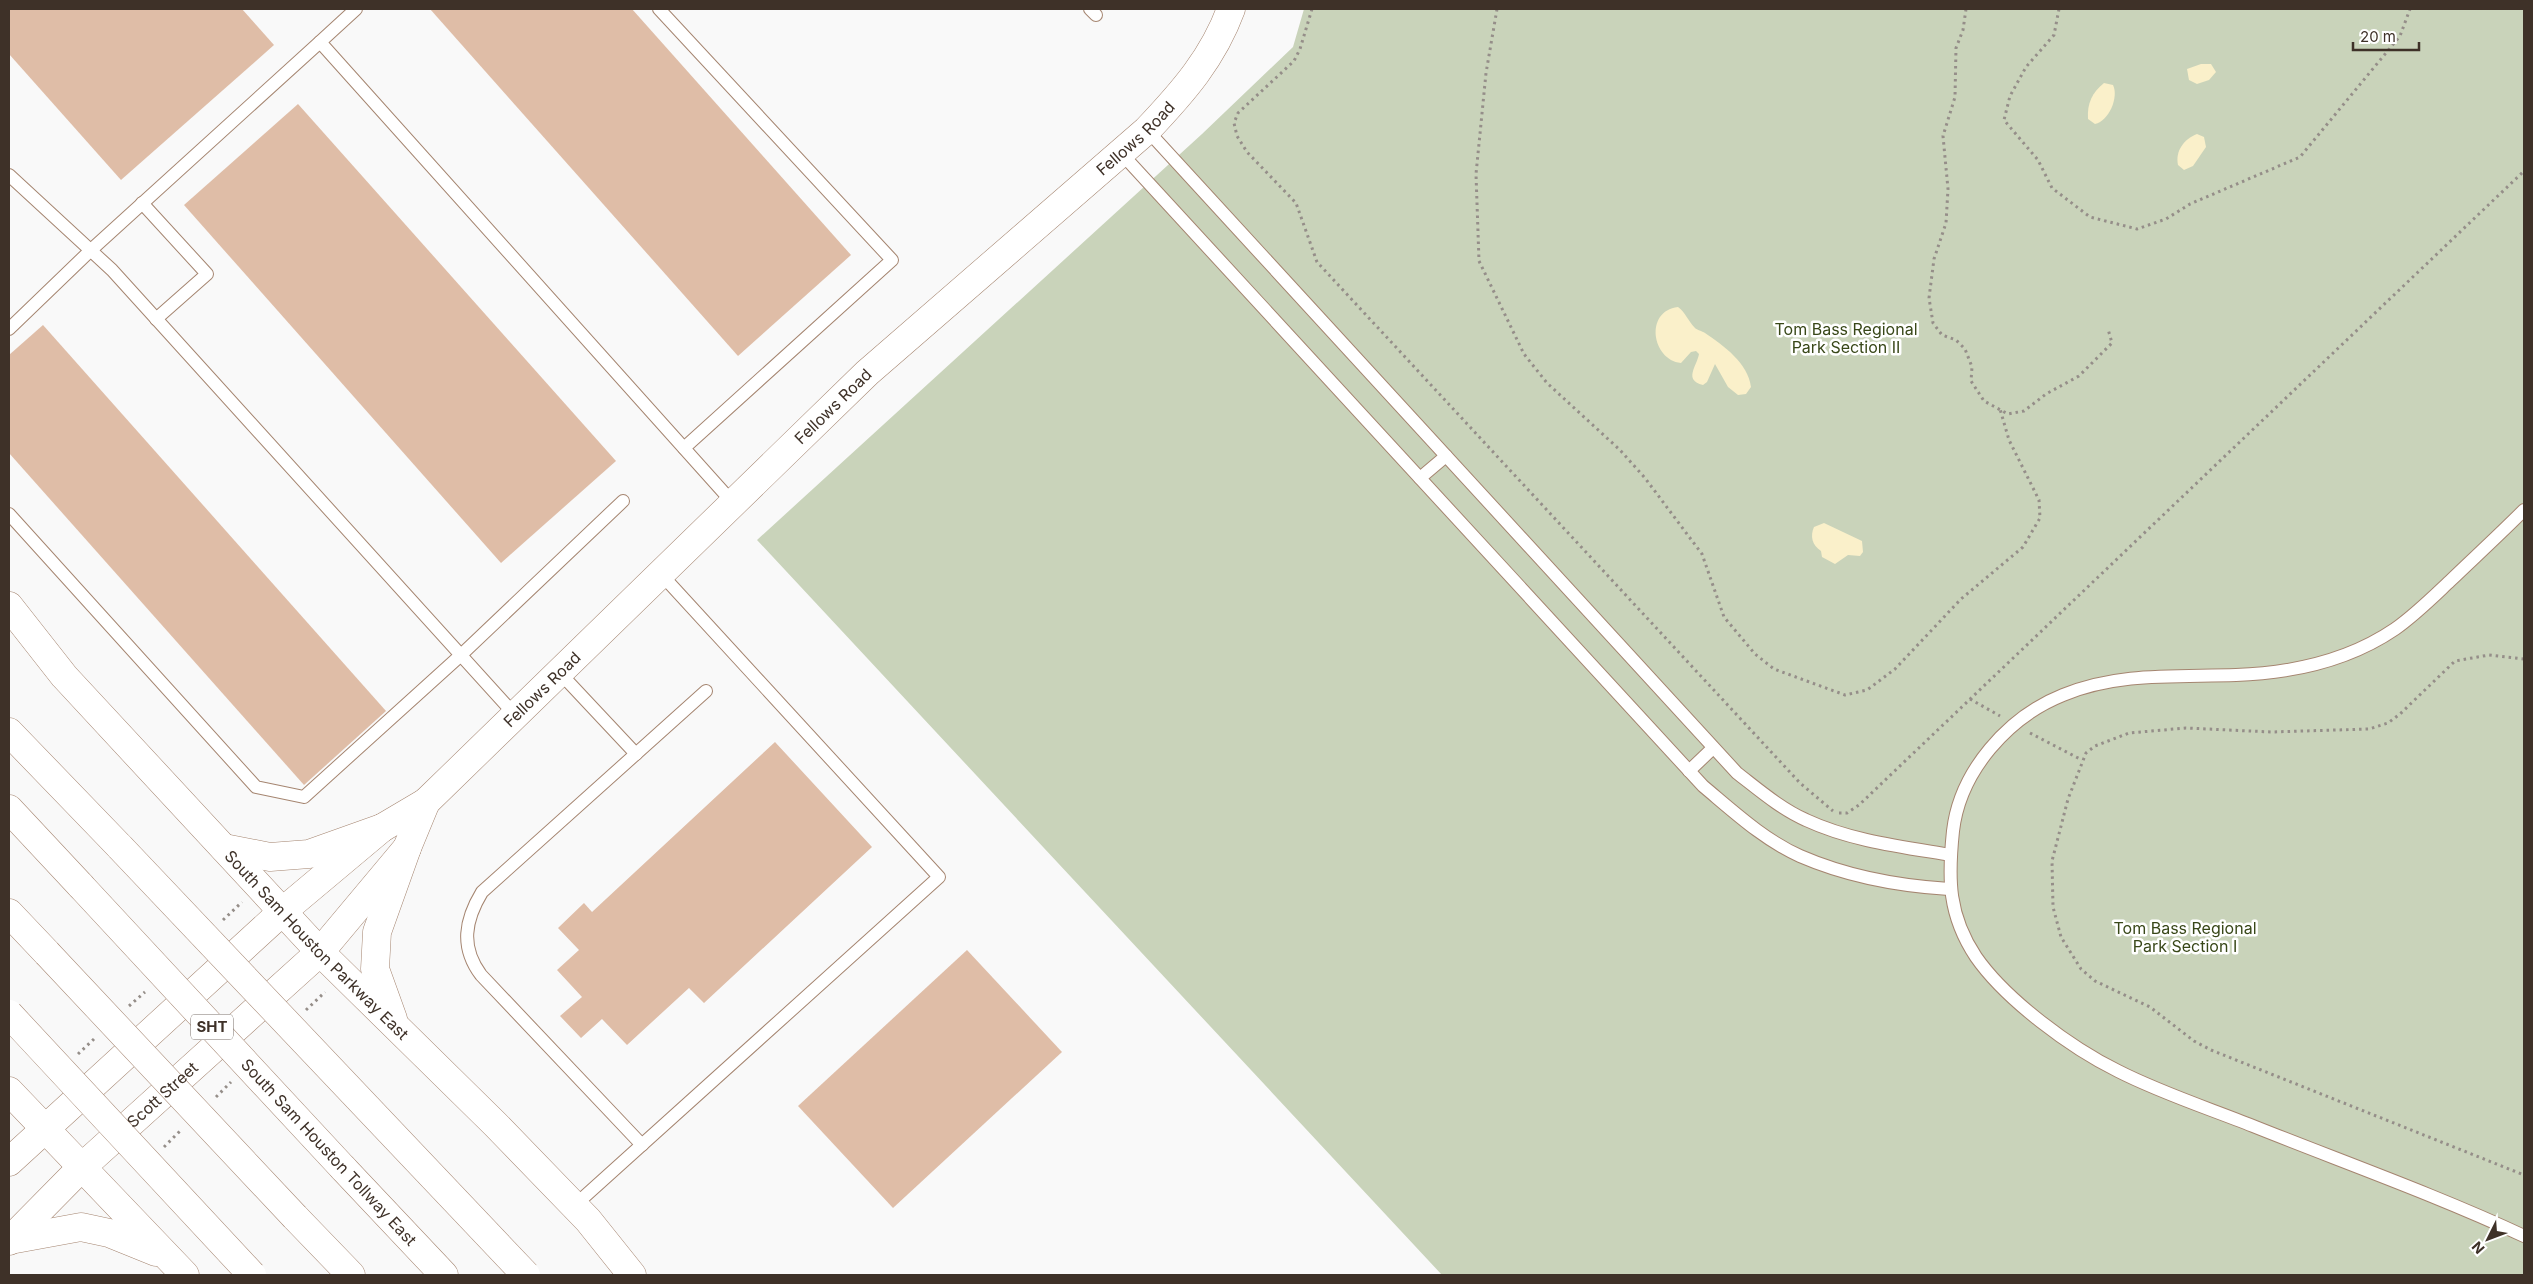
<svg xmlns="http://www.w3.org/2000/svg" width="2533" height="1284" viewBox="0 0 2533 1284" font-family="Inter,sans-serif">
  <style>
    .green { fill: #c9d3ba }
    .sand { fill: #faf0ca }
    .building { fill: #dfbda7 }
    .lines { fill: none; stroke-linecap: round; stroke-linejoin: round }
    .service-casing { stroke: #a58570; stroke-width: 14 }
    .tertiary-casing { stroke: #a58570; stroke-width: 29 }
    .secondary-casing { stroke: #a58570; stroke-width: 29 }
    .motorway-casing { stroke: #a58570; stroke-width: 29 }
    .path { stroke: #958e89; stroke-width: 3; stroke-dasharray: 2.5 4; stroke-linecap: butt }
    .service { stroke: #fff; stroke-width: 12 }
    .tertiary { stroke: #fff; stroke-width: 28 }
    .secondary { stroke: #fff; stroke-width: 28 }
    .motorway { stroke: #fff; stroke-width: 28 }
    .motorway-bridge-casing { stroke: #a58570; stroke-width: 29; stroke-linecap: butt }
    .motorway-bridge { stroke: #fff; stroke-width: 28 }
    .labels { text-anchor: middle; stroke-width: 5; stroke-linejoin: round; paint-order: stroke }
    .shield { fill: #fff; stroke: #786f68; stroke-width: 1 }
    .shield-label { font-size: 15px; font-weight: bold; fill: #3e3128 }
    .street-label { font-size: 16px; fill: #3e3128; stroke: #fff }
    .park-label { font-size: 16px; fill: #384718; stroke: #fff }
  </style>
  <rect width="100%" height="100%" fill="#f9f9f9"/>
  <!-- green -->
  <path class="green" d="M1304,9H2524V1275H1442L757,540L1202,134L1293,47Z"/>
  <!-- sand -->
  <g class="sand">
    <path d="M2201,64H2211L2216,72L2209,80L2197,84L2189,80L2187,69Z"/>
    <path d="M2104,83L2113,85C2119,97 2109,121 2095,124L2088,119C2087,103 2092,93 2104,83Z"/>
    <path d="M2197,134L2204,137L2206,147L2193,166L2184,170L2178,165C2175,151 2184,139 2197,134Z"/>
    <path d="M1678,307C1686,313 1688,321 1695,328C1697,330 1702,331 1705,333C1724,346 1748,363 1751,387L1746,394L1738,395L1728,387L1715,364L1707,382L1703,385C1683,380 1697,366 1699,354L1696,351L1691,352L1681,363C1652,360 1644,311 1678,307Z"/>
    <path d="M1824,523L1862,541L1863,552L1860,556L1848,555L1835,564L1822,557L1821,551C1812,545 1810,536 1814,527Z"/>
  </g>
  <!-- building -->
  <g class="building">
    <path d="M9,9H242L274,45L121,180L9,54Z"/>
    <path d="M430,9H632L851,255L738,356Z"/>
    <path d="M298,104L616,461L501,563L184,205Z"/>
    <path d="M43,325L386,711L304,785L9,453V355Z"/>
    <path d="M775,742L872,847L704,1003L689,988L627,1045L602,1019L581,1038L560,1016L582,997L557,970L579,950L558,928L584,903L592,912Z"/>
    <path d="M967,950L1062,1052L893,1208L798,1106Z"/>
  </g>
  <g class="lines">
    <!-- service casing -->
    <g class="service-casing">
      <g id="service">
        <path d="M659,9L892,260L684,448"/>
        <path d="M1090,9L1096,15"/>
        <path d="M320,42L356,9"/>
        <path d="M1147,130L1737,773C1759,790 1781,809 1806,820C1851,841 1903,847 1951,855"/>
        <path d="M1121,153L1703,786C1733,811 1764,840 1800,856C1846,876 1900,886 1949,889"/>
        <path d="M9,175L112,270L516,716"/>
        <path d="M142,203L207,274L156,319"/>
        <path d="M9,329L91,250L320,42L734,504"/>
        <path d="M1420,478L1446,456"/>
        <path d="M2524,510C2500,534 2475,557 2450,581C2433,597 2415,615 2395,629C2348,661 2292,673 2236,675C2177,677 2118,672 2063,695C2008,717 1960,771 1953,831C1948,879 1948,915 1976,957C2006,1000 2071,1048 2118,1071C2161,1093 2208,1108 2253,1126C2343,1162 2436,1195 2524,1236"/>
        <path d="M9,514L256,787L304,797L461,655L623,501"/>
        <path d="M560,673L636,754"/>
        <path d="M1689,771L1713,748"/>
        <path d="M642,1145L481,975C460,947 465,920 482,892L706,691"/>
        <path d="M574,1206L939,877L661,574"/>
      </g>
    </g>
    <!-- tertiary casing -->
    <g class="tertiary-casing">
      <g id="tertiary">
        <path id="s1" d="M283,911L382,828L426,802L867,373L1147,130C1183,92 1213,58 1231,9"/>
        <path d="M320,952L407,848L426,802"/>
      </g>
    </g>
    <!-- secondary casing -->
    <g class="secondary-casing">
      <g id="secondary">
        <path id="s2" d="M9,606L64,676L320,952L495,1124L588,1220L632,1275"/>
        <path d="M224,848L270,857L309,854L382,828"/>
        <path d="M393,1019L375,969L377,932L407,848"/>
        <path d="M9,1091L185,1275"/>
        <path d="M9,1162L283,911"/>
        <path d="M10,1240L81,1227L109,1233L156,1252"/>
        <path id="s3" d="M9,1241L81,1168L320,952"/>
      </g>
    </g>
    <!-- motorway casing -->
    <g class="motorway-casing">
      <g id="motorway">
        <path d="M9,732L120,847"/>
        <path d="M9,809L81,886"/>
        <path d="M9,913L47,953"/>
        <path d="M343,1168L444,1275"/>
        <path d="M295,1217L351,1275"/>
      </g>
    </g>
    <!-- path -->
    <g class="path">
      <path d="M1312,9L1300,49L1294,61L1238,113L1234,123L1237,136L1247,152L1296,203L1317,262L1800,783L1833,811"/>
      <path d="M1497,9L1486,73L1476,174L1479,261L1524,354L1547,383L1620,450L1645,478L1702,554L1724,617L1755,654L1774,669L1845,695L1867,690L1895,669L1961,599L2023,547L2040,518L2039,500L2009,440L2000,409"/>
      <path d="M1966,9L1963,30L1956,48L1955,97L1943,136L1948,189L1946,223L1934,259L1929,298L1933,323L1942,335L1956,340L1965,349L1972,367L1971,381L1984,401L2008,414L2024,411L2046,394L2079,376L2112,343L2108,329"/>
      <path d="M2059,9L2054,35L2026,67L2010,96L2004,120L2038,160L2052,188L2090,217L2137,229L2166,219L2190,204L2300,157L2400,36L2410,9"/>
      <path d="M2524,659L2489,655L2455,661L2400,714L2388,723L2369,729L2271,732L2186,728L2129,733L2095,746L2086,753L2068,799L2052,861L2053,907L2061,937L2081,969L2095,981L2150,1007L2194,1041L2211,1050L2524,1175"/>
      <path d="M1970,699L2000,716"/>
      <path d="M2030,733L2082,760"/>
      <path d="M1839,813H1847L1859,805L2524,171"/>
      <path d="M223,920L242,902"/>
      <path d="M129,1006L145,992"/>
      <path d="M306,1010L325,992"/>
      <path d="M78,1054L94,1039"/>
      <path d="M216,1097L231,1082"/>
      <path d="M164,1147L181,1130"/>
    </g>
    <!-- service -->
    <use href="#service" class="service"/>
    <!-- tertiary -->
    <use href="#tertiary" class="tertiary"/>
    <!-- secondary -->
    <use href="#secondary" class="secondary"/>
    <!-- motorway -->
    <use href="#motorway" class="motorway"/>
    <!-- motorway-bridge casing -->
    <g class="motorway-bridge-casing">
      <g id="motorway-bridge">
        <path d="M120,847L526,1275"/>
        <path d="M81,886L343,1168"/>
        <path d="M47,953L295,1217"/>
        <path d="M9,1014L252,1275"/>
      </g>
    </g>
    <!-- motorway-bridge -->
    <use href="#motorway-bridge" class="motorway-bridge"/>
  </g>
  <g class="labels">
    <!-- shield labels -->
    <rect class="shield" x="191" y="1014.5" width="42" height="25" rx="4"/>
    <g class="shield-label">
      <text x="212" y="1032">SHT</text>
    </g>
    <!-- street labels -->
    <g class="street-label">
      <text dy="6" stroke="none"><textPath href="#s1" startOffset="1152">Fellows Road</textPath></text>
      <text dy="6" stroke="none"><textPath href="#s1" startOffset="748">Fellows Road</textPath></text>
      <text dy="6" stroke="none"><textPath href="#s1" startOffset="342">Fellows Road</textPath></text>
      <text dy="6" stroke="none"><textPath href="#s2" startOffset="458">South Sam Houston Parkway East</textPath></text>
      <text dy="6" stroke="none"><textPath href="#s3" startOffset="212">Scott Street</textPath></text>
      <text transform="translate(329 1152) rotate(47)" y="6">South Sam Houston Tollway East</text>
    </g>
    <!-- park labels -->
    <g class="park-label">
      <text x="1846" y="335">Tom Bass Regional<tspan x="1846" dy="18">Park Section II</tspan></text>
      <text x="2185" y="934">Tom Bass Regional<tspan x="2185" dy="18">Park Section I</tspan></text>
    </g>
  </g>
  <!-- border -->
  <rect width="2533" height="1284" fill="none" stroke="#3e3128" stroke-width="20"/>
  <!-- north arrow -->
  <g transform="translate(2488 1239) rotate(228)" stroke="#ffffff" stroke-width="4" paint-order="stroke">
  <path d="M0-4L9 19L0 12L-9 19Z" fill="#3e3128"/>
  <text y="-8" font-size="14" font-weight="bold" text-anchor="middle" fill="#3e3128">N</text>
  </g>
  <!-- scale -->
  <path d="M2353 42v8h66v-8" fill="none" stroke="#3e3128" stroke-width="2.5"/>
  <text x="2360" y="42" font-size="15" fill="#3e3128" stroke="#ffffff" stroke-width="4" paint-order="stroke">20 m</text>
</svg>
